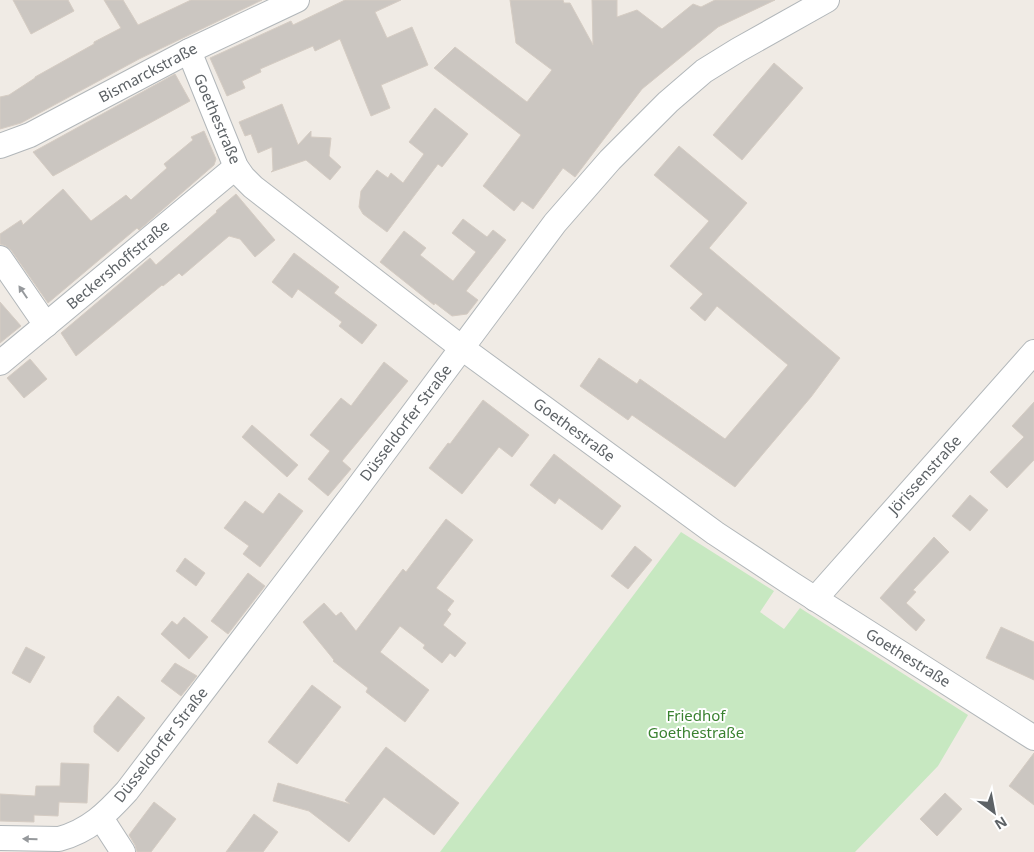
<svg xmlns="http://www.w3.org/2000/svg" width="1034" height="852" viewBox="0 0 1034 852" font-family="'Noto Sans',sans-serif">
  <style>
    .green { fill: #c7e8c1 }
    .building { fill: #cbc6c1; stroke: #d5ccc3 }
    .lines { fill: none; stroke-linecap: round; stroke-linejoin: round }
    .minor-casing { stroke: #b2b7ba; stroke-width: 26 }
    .minor { stroke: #fff; stroke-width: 24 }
    .oneway { fill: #96999c }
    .labels { text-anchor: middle; stroke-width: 4; stroke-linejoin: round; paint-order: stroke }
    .street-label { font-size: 15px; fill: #5d6266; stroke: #fff }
    .park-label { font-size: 15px; fill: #3a8230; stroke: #fff }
  </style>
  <rect width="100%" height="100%" fill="#f0ebe5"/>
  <!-- green -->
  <path class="green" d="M681,532L774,591L760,612L784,629L800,608L968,715L938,766L855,852H440Z"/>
  <!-- building -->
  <g class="building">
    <path d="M13,0H68L74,11L31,34Z"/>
    <path d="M104,0H123L138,25L191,0H262L139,59L21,123L0,129V97L9,95L35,78V77L94,44V42L121,28Z"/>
    <path d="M345,0H401L375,12L387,38L412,27L428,65L381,85L390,108L371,116L340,39L315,51L313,46L260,69L261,72L242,81L245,88L227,96L210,58L291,21L293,25Z"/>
    <path d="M510,0H563L564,3H570L593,45L592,0H617V17L637,10L662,29L693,4L701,7L715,0H775L718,27L642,89L575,177L563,168L533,209L522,201L514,211L483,186L521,135L434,68L455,47L527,102L552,70L516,43Z"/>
    <path d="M774,63L803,88L742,160L713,135Z"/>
    <path d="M175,74L190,101L159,118L53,176L33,152Z"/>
    <path d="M282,104L298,145L311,131V137L331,138L329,156L341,167L330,180L306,160L271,172L273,170L272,147L258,153L251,134L245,136L239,122Z"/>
    <path d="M435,108L468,134L442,167L438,164L387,232L363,214L359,207L361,191L377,170L388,178L391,173L403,183L424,154L409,142Z"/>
    <path d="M204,131L216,159L214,165L139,230L137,228L48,303L11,250L6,246L0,244V234L21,220L23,225L63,189L91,221L126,195L131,200L167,168L164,164L193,140L191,137Z"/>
    <path d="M679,146L747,203L709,248L840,358L811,397L735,487L632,415L628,420L580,386L599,358L637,384L640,379L725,439L788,365L717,306L705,321L690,308L703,294L670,266L709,221L654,175Z"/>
    <path d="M236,194L275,240L255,257L240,239L229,236L182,276L179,273L163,286L162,285L76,356L61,333L150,258L156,265L217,212L216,211Z"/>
    <path d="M463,219L487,237L493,230L506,240L466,291L478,300L467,314L452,316L435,303L434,305L380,262L404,231L426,248L420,255L453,281L476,252L452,233Z"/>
    <path d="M294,253L339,287L334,293L377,325L362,344L339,326L342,322L298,289L292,298L272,282Z"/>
    <path d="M0,302L21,326L0,343Z"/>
    <path d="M30,359L47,379L24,398L7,378Z"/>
    <path d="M384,362L408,381L342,461L351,469L328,496L308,479L330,451L310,435L341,398L351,406Z"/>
    <path d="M483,400L529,435L512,457L499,447L462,494L429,468L448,443L450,444Z"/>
    <path d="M1034,402V460L1007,488L990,472L1024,437L1012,426Z"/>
    <path d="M252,425L298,465L287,477L242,437Z"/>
    <path d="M554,454L621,506L602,530L559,498L555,504L530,485Z"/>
    <path d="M279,493L303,511L260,567L243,554L249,546L224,528L245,501L263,514Z"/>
    <path d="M970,495L988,510L970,531L952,516Z"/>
    <path d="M446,519L473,540L436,588L454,601L447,610L451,614L443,625L466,643L455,657L450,653L442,663L423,648L425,645L400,626L380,652L429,690L405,722L366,692L368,688L333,661L334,660L303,622L324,603L336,616L341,612L356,631L403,569L406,572Z"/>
    <path d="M934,537L949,552L913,590L916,592L906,603L925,620L916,631L880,598Z"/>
    <path d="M635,546L652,560L628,589L611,576Z"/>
    <path d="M185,558L205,573L196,586L176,571Z"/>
    <path d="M248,573L265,586L228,634L211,621Z"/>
    <path d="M184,617L208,637L189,659L161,634L172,621L177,625Z"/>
    <path d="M1001,627L1034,642V680L986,658Z"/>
    <path d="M26,647L45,657L30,683L12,673Z"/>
    <path d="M175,663L197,676L181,696L161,681Z"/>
    <path d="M312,685L341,707L297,764L268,742Z"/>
    <path d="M118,696L145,718L118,752L94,732V726Z"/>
    <path d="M386,747L459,803L434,835L384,797L349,842L309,811L273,801L278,783L350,804L345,800Z"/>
    <path d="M1034,753V805L1009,786Z"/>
    <path d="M61,763L89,764L87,803L59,802L58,816L34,815V822L0,821V794L35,796L36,786H60Z"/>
    <path d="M945,793L962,809L937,836L920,819Z"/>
    <path d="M154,802L176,819L151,852H137L135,845L129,835Z"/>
    <path d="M254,814L278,832L263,852H226Z"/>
  </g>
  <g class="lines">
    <!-- minor casing -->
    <g class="minor-casing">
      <g id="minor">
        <path d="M189,51L236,167L243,177L253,187L462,348L715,533L792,584L1034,738"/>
        <path d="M0,146L30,135L189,51L297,0"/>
        <path d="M0,258L46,325"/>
        <path d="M0,363L236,167"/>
        <path d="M815,599L1034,352"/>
        <path d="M101,818L123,852"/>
        <path d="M0,838L59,839C89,831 107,813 127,791L353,494L555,223L610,160L668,102L704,71L738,50L827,0"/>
      </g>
    </g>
    <!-- minor -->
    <use href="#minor" class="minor"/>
  </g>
  <!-- one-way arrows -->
  <defs><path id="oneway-solid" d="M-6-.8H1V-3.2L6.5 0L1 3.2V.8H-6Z" transform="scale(1.25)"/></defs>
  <g class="oneway">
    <use href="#oneway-solid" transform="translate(23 292) rotate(-124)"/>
    <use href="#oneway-solid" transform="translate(30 839) rotate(-178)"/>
  </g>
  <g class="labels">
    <!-- street labels -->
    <g class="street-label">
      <text transform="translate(148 73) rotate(-28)" y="5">Bismarckstraße</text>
      <text transform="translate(217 119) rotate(67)" y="5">Goethestraße</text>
      <text transform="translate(118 265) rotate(-40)" y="5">Beckershoffstraße</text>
      <text transform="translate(406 423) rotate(-53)" y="5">Düsseldorfer Straße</text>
      <text transform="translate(574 430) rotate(36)" y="5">Goethestraße</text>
      <text transform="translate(925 475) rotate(-48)" y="5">Jörissenstraße</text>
      <text transform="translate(908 658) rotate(32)" y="5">Goethestraße</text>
      <text transform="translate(161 745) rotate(-52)" y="5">Düsseldorfer Straße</text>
    </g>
    <!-- park labels -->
    <g class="park-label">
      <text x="696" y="721">Friedhof<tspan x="696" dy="17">Goethestraße</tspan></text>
    </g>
  </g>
  <!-- north arrow -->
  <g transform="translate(994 812) rotate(148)" stroke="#ffffff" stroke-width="4" paint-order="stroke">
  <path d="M0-4L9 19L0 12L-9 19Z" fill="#5d6266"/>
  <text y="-8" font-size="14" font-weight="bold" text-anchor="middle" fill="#5d6266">N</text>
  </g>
</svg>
